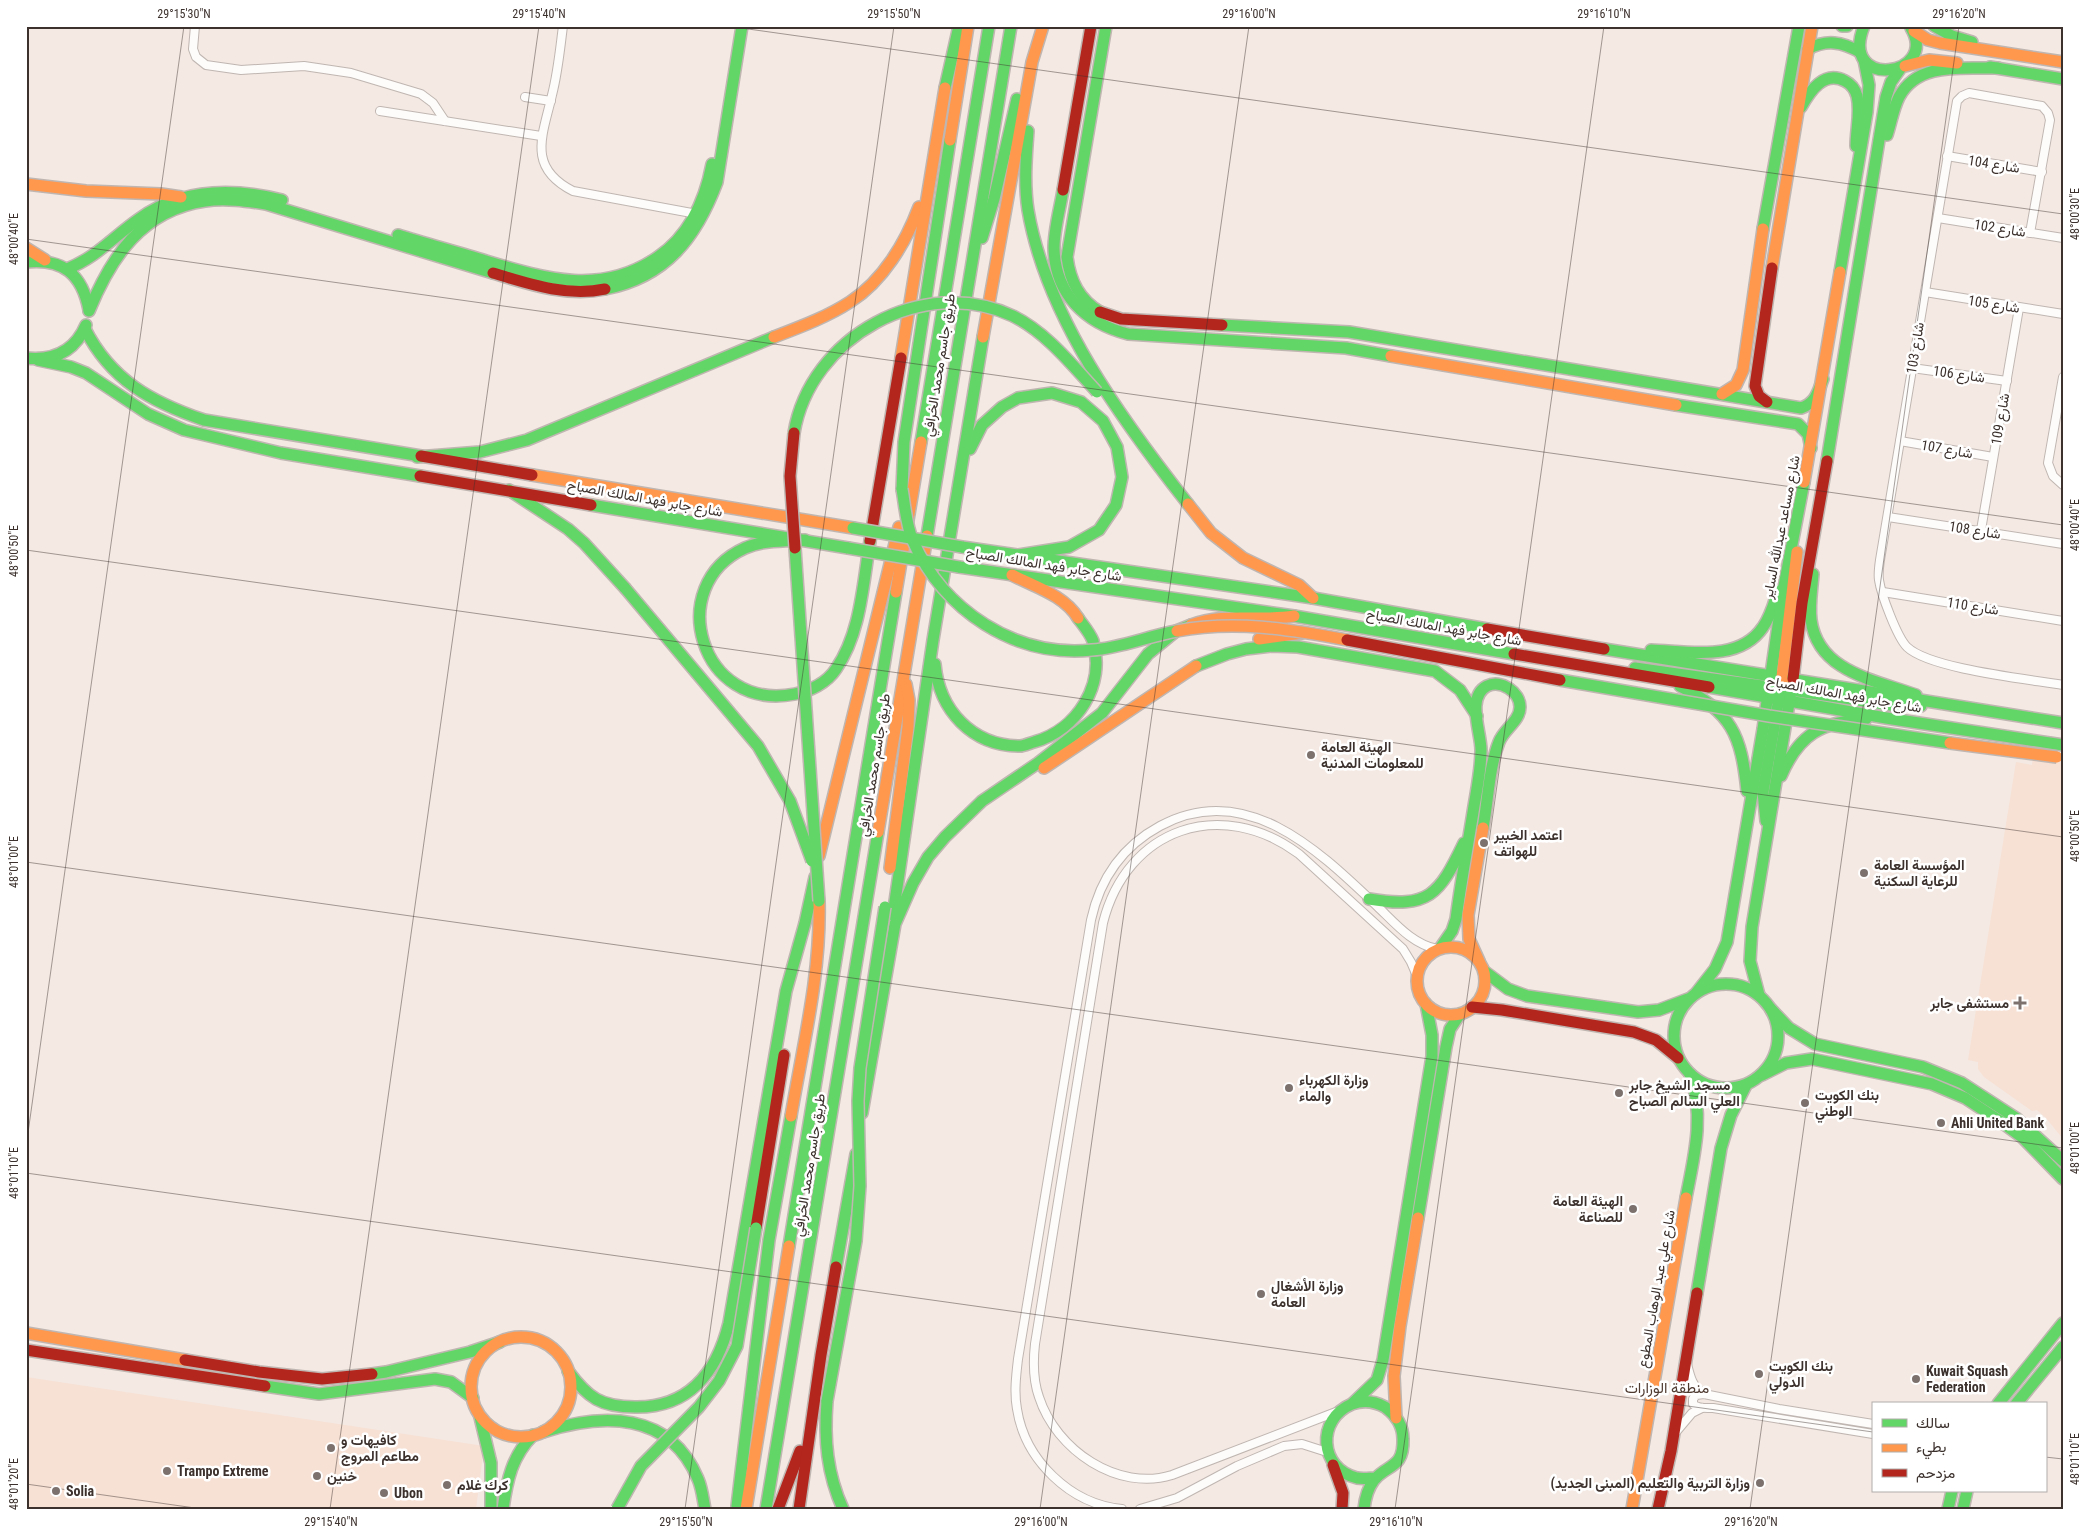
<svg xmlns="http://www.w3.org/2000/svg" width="2089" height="1535" viewBox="0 0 2089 1535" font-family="'Roboto Condensed',Vazirmatn,sans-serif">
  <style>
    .built { fill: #f7e0d4 }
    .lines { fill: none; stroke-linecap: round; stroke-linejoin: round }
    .street-casing { stroke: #c0b6b1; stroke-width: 10 }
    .fast-casing { stroke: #c0b6b1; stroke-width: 14 }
    .slow-casing { stroke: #c0b6b1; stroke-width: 14 }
    .jam-casing { stroke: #c0b6b1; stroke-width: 14 }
    .street { stroke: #fdfcfb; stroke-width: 8 }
    .fast { stroke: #63d668; stroke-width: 11 }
    .slow { stroke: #ff974d; stroke-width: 11 }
    .jam { stroke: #b3261e; stroke-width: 11 }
    .fast-bridge-casing { stroke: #c0b6b1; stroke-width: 14; stroke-linecap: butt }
    .slow-bridge-casing { stroke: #c0b6b1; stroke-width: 14; stroke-linecap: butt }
    .jam-bridge-casing { stroke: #c0b6b1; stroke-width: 14; stroke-linecap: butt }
    .fast-bridge { stroke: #63d668; stroke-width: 11 }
    .slow-bridge { stroke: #ff974d; stroke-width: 11 }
    .jam-bridge { stroke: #b3261e; stroke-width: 11 }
    .ticks { fill: none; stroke: #3c312d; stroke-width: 1; stroke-opacity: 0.45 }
    .poi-dot { fill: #7c716d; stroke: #fff; stroke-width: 2 }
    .labels { text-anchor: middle; stroke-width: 5; stroke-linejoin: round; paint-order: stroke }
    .street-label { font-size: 14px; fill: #3c312d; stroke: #fff }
    .poi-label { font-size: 14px; font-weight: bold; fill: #3c312d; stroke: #fff; text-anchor: start }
    .neighbourhood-label { font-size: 15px; fill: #503b31; stroke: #fff }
    .neatline { fill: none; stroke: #3c312d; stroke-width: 2 }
    .ticks-label { font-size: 12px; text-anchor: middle; fill: #3c312d }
  </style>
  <rect width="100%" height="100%" fill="#f4e9e3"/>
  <!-- built -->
  <g class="built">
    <path d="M2033,757L2063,761V1139L2046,1118L2037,1110L2032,1111L1984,1077L1978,1069V1062L1968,1060L2016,762L2032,765Z"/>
    <path d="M26,1377L484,1446L476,1509H26Z"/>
  </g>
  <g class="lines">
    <!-- street casing -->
    <g class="street-casing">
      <g id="street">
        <path d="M195,26L193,49L196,57L206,65L241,70L304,66L351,73L421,94L433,103L445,121"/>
        <path d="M563,26C560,49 558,72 552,95C543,135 526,167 573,191L697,214"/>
        <path d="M525,97L551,101"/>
        <path d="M380,111L541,136"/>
        <path d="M1947,156L2042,172"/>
        <path d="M1938,218L2063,238"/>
        <path d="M2030,233L2050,120L2048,113L2042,106L1969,93L1962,96L1957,101L1880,560C1879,567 1878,574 1879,580C1881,594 1897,637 1907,647C1930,669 2028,679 2063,685"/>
        <path d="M1925,292L2063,314"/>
        <path d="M1912,368L2007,381"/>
        <path d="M2063,377L2048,463L2053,476L2063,485"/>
        <path d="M1900,441L1993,457"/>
        <path d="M1888,517L2063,544"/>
        <path d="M1981,530L2019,308"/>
        <path d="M1883,592L2063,621"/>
        <path d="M1687,1364C1690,1376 1692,1387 1704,1394"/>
        <path d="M1336,1412L1172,1475C1118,1492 1056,1450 1039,1397C1033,1380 1033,1362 1035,1344L1103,923C1127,828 1221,796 1299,854L1403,949L1411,962L1417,976"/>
        <path d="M1873,1424L1779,1409L1704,1394L1696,1395L1693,1399V1404C1698,1409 1706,1408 1713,1408L1873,1434"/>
        <path d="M1676,1432L1692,1413L1702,1408"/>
        <path d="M1122,1509C1070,1504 1025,1460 1017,1409C1014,1393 1016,1376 1018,1359L1091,920C1100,879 1123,846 1160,826C1246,779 1319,851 1377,906C1395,923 1412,944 1437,949"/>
        <path d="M1140,1509L1177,1498L1237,1466L1284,1446L1302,1444L1327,1452"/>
      </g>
    </g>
    <!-- fast casing -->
    <g class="fast-casing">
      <g id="fast">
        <path d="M1842,26H1847"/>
        <path d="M1864,26C1838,91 1940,77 1911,28"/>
        <path d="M1934,26L1952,36L1972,42"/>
        <path d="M1808,49C1827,39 1842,42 1860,52"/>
        <path d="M1990,67L2063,79"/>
        <path d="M945,88L959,26"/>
        <path d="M1801,107C1810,91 1824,70 1845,81C1851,84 1855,89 1857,96C1861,112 1856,129 1856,146"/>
        <path d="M1028,131C1026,158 1024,184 1028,210C1046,317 1122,420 1188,504"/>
        <path d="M1887,135C1891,123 1893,109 1899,97C1918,61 1963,69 1998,68"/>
        <path d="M1063,190C1060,209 1054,229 1054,248C1055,294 1085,323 1128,334L1346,348L1391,356"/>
        <path d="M1763,229L1799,26"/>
        <path d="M398,235C427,244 457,252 486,261C546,279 602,296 658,257C690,235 705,201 712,164"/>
        <path d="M982,238L994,199L1017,99"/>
        <path d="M26,262C63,258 82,274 89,310"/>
        <path d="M67,269C97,257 113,237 139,219C182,188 233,188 282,200"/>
        <path d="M1840,272L1867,112L1869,85L1864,60"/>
        <path d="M605,289C666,277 696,238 717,182L742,26"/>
        <path d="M89,311C111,257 142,210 205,201C225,198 246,201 266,204L493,273"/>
        <path d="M1100,312C1079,299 1070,281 1067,257L1106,26"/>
        <path d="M1222,325L1349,332L1801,408C1816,403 1818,392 1823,379"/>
        <path d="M85,329C111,380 151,402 204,420L421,456"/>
        <path d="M26,358C54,361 75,351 86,325"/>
        <path d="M38,360L71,367L86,373L148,414L184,430L281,453L420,476"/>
        <path d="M1676,405L1798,424L1808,434L1811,448"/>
        <path d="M921,442L989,26"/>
        <path d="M970,449L982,425L1002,407L1018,398L1052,393L1081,402L1103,421L1117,447L1122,477L1116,505L1099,530L1069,547L1012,556"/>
        <path d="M417,457L480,452L527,440L774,337"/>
        <path d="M1827,461L1886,97L1891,82L1900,69"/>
        <path d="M902,489L904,442L950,140"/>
        <path d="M509,490L568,529L584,543L625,588"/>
        <path d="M591,505L848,548"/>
        <path d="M927,536L1011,26"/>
        <path d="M805,540C785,541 763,540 745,548C663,585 700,713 795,694C810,691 827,683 836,669C861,633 863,583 870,541"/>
        <path d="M962,547L1313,598L1487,629"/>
        <path d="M959,567L1294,616L1514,654"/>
        <path d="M1813,574C1812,589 1809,605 1811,620C1818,672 1875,680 1916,695"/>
        <path d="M1604,649L2063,723"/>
        <path d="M1651,650C1687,651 1739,663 1763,627C1771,616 1774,603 1778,591"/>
        <path d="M935,664C939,710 972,746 1020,746C1024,746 1030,743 1034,742C1077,730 1106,685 1093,641C1090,633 1083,625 1078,618"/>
        <path d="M1196,666L1227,654L1246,649L1272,646L1298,647L1435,671L1460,690L1477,716"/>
        <path d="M1635,668L1769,687L1792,679"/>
        <path d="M1680,686C1732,713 1741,734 1747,791"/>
        <path d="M1709,687L1886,718L2063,745"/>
        <path d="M1784,691L1791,690L1891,705L1921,706"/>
        <path d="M1781,776C1799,734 1821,722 1866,719"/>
        <path d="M1766,821L1763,792L1779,698L1778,691"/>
        <path d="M1369,899C1429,909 1439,895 1464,843"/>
        <path d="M893,915L933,640L983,337"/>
        <path d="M1441,947L1452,931L1456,919C1461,881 1468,844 1474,806C1477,788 1481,769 1481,750C1481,732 1466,697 1487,686C1501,679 1520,692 1520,707C1520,721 1504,729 1499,742C1489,767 1488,801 1483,828"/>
        <path d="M1484,971L1508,989L1527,996L1638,1012L1659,1010L1688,999"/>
        <circle cx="1726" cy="1036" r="52"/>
        <path d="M1697,992L1715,969L1727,942L1763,729L1783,591L1804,482"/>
        <path d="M1759,995L1750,961L1752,927L1793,679"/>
        <path d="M1771,1009L1789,1028L1815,1044L1923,1067L1962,1083L2016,1118L2063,1161"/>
        <path d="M1762,1075L1786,1063L1812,1059L1932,1084L1965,1098L2000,1121L2022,1137L2063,1179"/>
        <path d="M862,1113L895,924L913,883L928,857L945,837L982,801L1038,763L1102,713L1148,654L1176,631L1191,625"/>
        <path d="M1686,1198C1694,1157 1705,1115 1690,1074"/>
        <path d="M1418,1218L1446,1047L1450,1029L1460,1014"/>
        <path d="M789,1246L896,592"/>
        <path d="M836,1267L856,1154"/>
        <path d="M1697,1293L1721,1148L1731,1115L1746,1085"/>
        <path d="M568,1371C588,1398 601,1407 635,1407C689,1408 717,1372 729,1323L786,991L805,923L815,877"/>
        <path d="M372,1374L386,1372L470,1352L500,1342"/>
        <path d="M265,1386L319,1394L435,1379L451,1382L473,1398"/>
        <path d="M827,1401C824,1439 827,1474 843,1509"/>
        <path d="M1353,1403L1377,1380L1383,1360L1432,1056V1035L1426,1004"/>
        <path d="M1998,1404L2063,1323"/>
        <path d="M2016,1404L2063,1347"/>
        <path d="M480,1417L491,1463V1509"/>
        <path d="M543,1432C602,1413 670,1411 698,1479C702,1488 703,1499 705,1509"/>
        <path d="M737,1506L769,1240L791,1116"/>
        <path d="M503,1509C507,1480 512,1456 533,1435"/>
        <path d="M766,1509L878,832"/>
        <path d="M1364,1509C1365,1499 1368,1488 1374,1480C1387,1464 1404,1469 1403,1439C1403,1426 1396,1415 1385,1407C1374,1401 1363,1400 1352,1404C1316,1419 1319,1469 1357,1478C1363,1479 1370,1478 1376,1478"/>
        <path d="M1948,1509L1952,1491"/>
        <path d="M1963,1509L1967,1491"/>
      </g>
    </g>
    <!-- slow casing -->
    <g class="slow-casing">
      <g id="slow">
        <path d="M1914,31L1928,40L1940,43L2063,62"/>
        <path d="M1905,66L1929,60L1957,63"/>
        <path d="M950,140L968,26"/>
        <path d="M26,184L86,191L161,194L181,197"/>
        <path d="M26,248L45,260"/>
        <path d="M1772,268L1812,26"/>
        <path d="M774,337C800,327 827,317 850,302C883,281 906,242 919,207"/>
        <path d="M983,337L1032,62L1043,26"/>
        <path d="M1391,356L1676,405"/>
        <path d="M901,358L945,88"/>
        <path d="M1722,394L1736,385L1743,370L1763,229"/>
        <path d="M532,475L853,528"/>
        <path d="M1804,482L1840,272"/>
        <path d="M1188,504L1211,533L1243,558L1299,585L1313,598"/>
        <path d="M1012,575C1035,587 1064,595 1078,618"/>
        <path d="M896,592L921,442"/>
        <path d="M1191,625C1225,612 1260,622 1294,616"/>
        <path d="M1259,639L1302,633"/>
        <path d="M1783,685L1782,677L1797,552"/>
        <path d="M1044,768L1196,666"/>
        <path d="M878,832L927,536"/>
        <path d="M819,856L899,527"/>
        <path d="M890,868L908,727L909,700L906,684"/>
        <circle cx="1451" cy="981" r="34"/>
        <path d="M1479,961L1469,939L1468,915L1483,828"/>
        <path d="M791,1116C803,1045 821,974 819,901"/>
        <path d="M26,1333L185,1360"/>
        <circle cx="521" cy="1387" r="50"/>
        <path d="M1396,1418L1394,1376L1400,1326L1418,1218"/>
        <path d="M746,1509L789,1246"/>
        <path d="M1632,1509L1686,1198"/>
      </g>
    </g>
    <!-- jam casing -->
    <g class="jam-casing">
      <g id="jam">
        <path d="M1063,190L1091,26"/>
        <path d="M493,273C529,284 567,297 605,289"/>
        <path d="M1100,312L1121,319L1222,325"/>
        <path d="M1767,402L1759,396L1755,386L1772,268"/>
        <path d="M421,456L532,475"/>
        <path d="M420,476L591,505"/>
        <path d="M870,541L901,358"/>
        <path d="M1487,629L1604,649"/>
        <path d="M1514,654L1709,687"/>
        <path d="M1793,679L1802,603L1827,461"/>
        <path d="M1472,1007L1502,1010L1634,1032L1656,1040L1678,1058"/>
        <path d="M756,1228L784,1055"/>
        <path d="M26,1350L265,1386"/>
        <path d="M185,1360L259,1372L322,1379L372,1374"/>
        <path d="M1333,1465L1343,1493L1342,1509"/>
        <path d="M778,1509L800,1451"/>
        <path d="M799,1509L821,1355L836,1267"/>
        <path d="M1658,1509L1671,1451L1697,1293"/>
      </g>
    </g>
    <!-- street -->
    <use href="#street" class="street"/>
    <!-- fast -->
    <use href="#fast" class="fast"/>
    <!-- slow -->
    <use href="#slow" class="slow"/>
    <!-- jam -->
    <use href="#jam" class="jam"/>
    <!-- fast-bridge casing -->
    <g class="fast-bridge-casing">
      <g id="fast-bridge">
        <path d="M794,433C810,337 923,274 1013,316C1047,333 1072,365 1097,392"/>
        <path d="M902,489C905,506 906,525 913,541C943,610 1015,658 1092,650C1121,648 1148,636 1177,631"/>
        <path d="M853,528L962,547"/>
        <path d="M795,548L819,901"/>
        <path d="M848,548L959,567"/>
        <path d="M625,588L758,746L790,801L812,861"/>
        <path d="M1560,680L1769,716L1950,743"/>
        <path d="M827,1401L856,1241L860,1186L858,1101L860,1068L885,907"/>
        <path d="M617,1509L641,1466L699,1407L719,1381L737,1346L756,1228"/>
      </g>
    </g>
    <!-- slow-bridge casing -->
    <g class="slow-bridge-casing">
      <g id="slow-bridge">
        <path d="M1177,631C1234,620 1291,629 1347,640"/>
        <path d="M1950,743L2057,757"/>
      </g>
    </g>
    <!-- jam-bridge casing -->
    <g class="jam-bridge-casing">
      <g id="jam-bridge">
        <path d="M794,433L790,476L795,548"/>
        <path d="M1347,640L1560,680"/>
      </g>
    </g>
    <!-- fast-bridge -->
    <use href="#fast-bridge" class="fast-bridge"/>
    <!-- slow-bridge -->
    <use href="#slow-bridge" class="slow-bridge"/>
    <!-- jam-bridge -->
    <use href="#jam-bridge" class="jam-bridge"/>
  </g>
  <!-- ticks -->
  <path class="ticks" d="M727,26L2063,214M26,239L2063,525M26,550L2063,837M26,862L2063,1148M26,1147L184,26M26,1173L1873,1432M2045,1457L2063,1459M26,1484L202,1509M330,1509L539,26M685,1509L894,26M1040,1509L1249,26M1395,1509L1604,26M1750,1509L1959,26"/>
  <!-- markers -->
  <g class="poi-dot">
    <circle cx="1311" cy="755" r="5"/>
    <circle cx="1484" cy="843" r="5"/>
    <circle cx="1864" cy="873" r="5"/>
    <path d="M2017.5 995.5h5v5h5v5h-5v5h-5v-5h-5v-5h5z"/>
    <circle cx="1289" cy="1088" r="5"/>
    <circle cx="1619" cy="1093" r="5"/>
    <circle cx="1805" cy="1103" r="5"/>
    <circle cx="1941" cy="1123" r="5"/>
    <circle cx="1633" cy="1209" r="5"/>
    <circle cx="1261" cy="1294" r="5"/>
    <circle cx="1759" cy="1374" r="5"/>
    <circle cx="1916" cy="1379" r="5"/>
    <circle cx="331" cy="1448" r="5"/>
    <circle cx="167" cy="1471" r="5"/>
    <circle cx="317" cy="1476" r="5"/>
    <circle cx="1760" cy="1483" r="5"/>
    <circle cx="447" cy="1485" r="5"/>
    <circle cx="56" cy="1491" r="5"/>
    <circle cx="384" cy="1493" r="5"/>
  </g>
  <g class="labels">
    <!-- street labels -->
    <g class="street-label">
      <text transform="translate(1994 164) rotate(9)" y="5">شارع 104</text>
      <text transform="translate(2000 228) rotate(9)" y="5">شارع 102</text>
      <text transform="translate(1994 304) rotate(9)" y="5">شارع 105</text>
      <text transform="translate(1915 348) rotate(-81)" y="5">شارع 103</text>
      <text transform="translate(939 365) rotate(-81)" y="5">طريق جاسم محمد الخرافي</text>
      <text transform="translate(1959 374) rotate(8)" y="5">شارع 106</text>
      <text transform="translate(2000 419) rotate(-80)" y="5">شارع 109</text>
      <text transform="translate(1947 449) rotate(10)" y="5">شارع 107</text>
      <text transform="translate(645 498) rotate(10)" y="5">شارع جابر فهد المالك الصباح</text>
      <text transform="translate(1781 527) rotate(-79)" y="5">شارع مساعد عبدالله الساير</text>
      <text transform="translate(1975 530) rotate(9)" y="5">شارع 108</text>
      <text transform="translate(1044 564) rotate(9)" y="5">شارع جابر فهد المالك الصباح</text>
      <text transform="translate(1973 606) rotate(9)" y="5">شارع 110</text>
      <text transform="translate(1444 627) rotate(10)" y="5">شارع جابر فهد المالك الصباح</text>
      <text transform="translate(1844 694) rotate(10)" y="5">شارع جابر فهد المالك الصباح</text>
      <text transform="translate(874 765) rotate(-81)" y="5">طريق جاسم محمد الخرافي</text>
      <text transform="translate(809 1165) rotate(-81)" y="5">طريق جاسم محمد الخرافي</text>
      <text transform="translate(1656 1289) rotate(-80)" y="5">شارع علي عبد الوهاب المطوع</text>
    </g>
    <!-- poi labels -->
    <g class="poi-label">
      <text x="1321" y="752">الهيئة العامة<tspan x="1321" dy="16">للمعلومات المدنية</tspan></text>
      <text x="1494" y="840">اعتمد الخبير<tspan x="1494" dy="16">للهواتف</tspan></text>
      <text x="1874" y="870">المؤسسة العامة<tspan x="1874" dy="16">للرعاية السكنية</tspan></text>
      <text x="2009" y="1008" text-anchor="end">مستشفى جابر</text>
      <text x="1299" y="1085">وزارة الكهرباء<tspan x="1299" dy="16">والماء</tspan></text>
      <text x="1629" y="1090">مسجد الشيخ جابر<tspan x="1629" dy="16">العلي السالم الصباح</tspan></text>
      <text x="1815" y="1100">بنك الكويت<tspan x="1815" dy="16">الوطني</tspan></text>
      <text x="1951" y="1128">Ahli United Bank</text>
      <text x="1623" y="1206" text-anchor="end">الهيئة العامة<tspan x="1623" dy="16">للصناعة</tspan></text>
      <text x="1271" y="1291">وزارة الأشغال<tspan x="1271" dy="16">العامة</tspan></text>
      <text x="1769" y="1371">بنك الكويت<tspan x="1769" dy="16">الدولي</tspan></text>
      <text x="1926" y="1376">Kuwait Squash<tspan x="1926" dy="16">Federation</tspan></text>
      <text x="341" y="1445">كافيهات و<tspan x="341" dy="16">مطاعم المروج</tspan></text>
      <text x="177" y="1476">Trampo Extreme</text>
      <text x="327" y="1481">خنين</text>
      <text x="1750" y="1488" text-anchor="end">وزارة التربية والتعليم (المبنى الجديد)</text>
      <text x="457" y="1490">كرك غلام</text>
      <text x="66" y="1496">Solia</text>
      <text x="394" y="1498">Ubon</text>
    </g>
    <!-- neighbourhood labels -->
    <g class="neighbourhood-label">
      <text x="1667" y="1393">منطقة الوزارات</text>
    </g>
  </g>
  <!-- border -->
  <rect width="2089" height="1535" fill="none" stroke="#ffffff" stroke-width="55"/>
  <!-- legend -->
  <rect x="1872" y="1402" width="175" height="90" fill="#ffffff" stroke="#b1adab"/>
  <rect x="1882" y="1419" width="25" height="8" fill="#63d668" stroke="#b1adab"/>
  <text x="1916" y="1428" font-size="15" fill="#3c312d">سالك</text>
  <rect x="1882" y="1444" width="25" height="8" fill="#ff974d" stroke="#b1adab"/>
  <text x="1916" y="1452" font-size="15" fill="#3c312d">بطيء</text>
  <rect x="1882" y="1469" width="25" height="8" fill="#b3261e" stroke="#b1adab"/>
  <text x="1916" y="1478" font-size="15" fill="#3c312d">مزدحم</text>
  <rect x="28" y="28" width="2034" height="1480" class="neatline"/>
  <g class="ticks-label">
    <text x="184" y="18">29°15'30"N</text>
    <text x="539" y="18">29°15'40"N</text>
    <text x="894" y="18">29°15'50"N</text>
    <text x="1249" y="18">29°16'00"N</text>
    <text x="1604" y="18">29°16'10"N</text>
    <text x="1959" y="18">29°16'20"N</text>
    <text transform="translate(2075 214) rotate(-90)" y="4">48°00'30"E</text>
    <text transform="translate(14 239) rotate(-90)" y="4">48°00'40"E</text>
    <text transform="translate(2075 525) rotate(-90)" y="4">48°00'40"E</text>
    <text transform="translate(14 551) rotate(-90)" y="4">48°00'50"E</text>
    <text transform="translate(2075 836) rotate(-90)" y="4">48°00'50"E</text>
    <text transform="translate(14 862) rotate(-90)" y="4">48°01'00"E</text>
    <text transform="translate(2075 1148) rotate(-90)" y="4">48°01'00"E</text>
    <text transform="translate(14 1173) rotate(-90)" y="4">48°01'10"E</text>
    <text transform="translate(2075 1459) rotate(-90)" y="4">48°01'10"E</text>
    <text transform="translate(14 1484) rotate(-90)" y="4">48°01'20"E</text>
    <text x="331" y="1526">29°15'40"N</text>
    <text x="686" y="1526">29°15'50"N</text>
    <text x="1041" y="1526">29°16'00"N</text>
    <text x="1396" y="1526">29°16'10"N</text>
    <text x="1751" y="1526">29°16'20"N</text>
  </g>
</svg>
